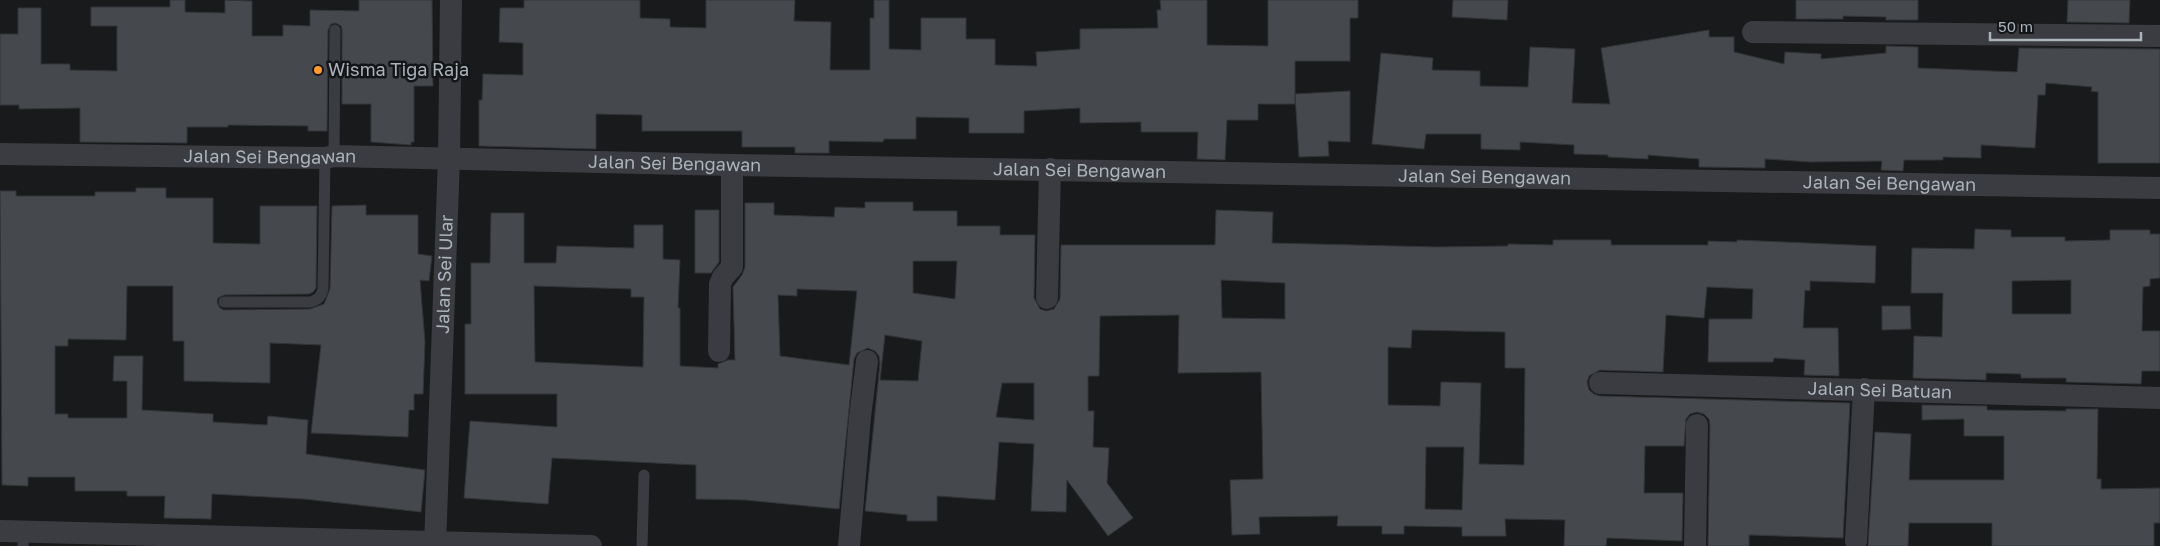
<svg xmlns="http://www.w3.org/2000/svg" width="2160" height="546" viewBox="0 0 2160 546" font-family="'Golos Text',sans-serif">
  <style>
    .building { fill: #45484c; stroke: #333438; fill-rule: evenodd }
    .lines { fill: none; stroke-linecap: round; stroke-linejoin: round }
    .service { stroke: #3a3c41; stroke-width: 11 }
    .minor { stroke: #3a3c41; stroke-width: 22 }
    .poi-dot { fill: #fe992f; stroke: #141517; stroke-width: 2 }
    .labels { text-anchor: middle; stroke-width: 5; stroke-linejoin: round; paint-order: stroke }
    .poi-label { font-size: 18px; fill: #abb3bc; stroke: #141517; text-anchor: start }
    .street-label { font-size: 18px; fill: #abb3bc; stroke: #141517 }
  </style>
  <rect width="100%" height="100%" fill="#191a1c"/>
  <!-- building -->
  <g class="building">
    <path d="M170,0H185V12L225,13V0L252,1V36H283V25L310,26V10L359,11V0H432L433,86H414V142H411V145L371,142V104H342V30L341,26L336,23L331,24L328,30L327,131H308V126L228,125V127H187V143L80,142V108L19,109V105H0V34H18V8H41V64H70V70L117,71V26H91V7H170Z"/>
    <path d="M524,0H640V18L670,19V27L706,28V0H795L794,21L831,22L830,70H870V18H874V0H889V49L921,50V18H966V39H995V65L1037,66L1036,52L1080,49V29L1158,28L1157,10H1161L1160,0H1207V45L1268,46V0H1358V18H1350V61H1295V104H1258V120H1227L1225,160L1197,159L1198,132H1141V122L1080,123V108L1024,111V133H969V118L916,117V139H884L883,142L829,141V153H795V147H742V131H642V115L596,114V149L479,146V100H482L483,74L523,75V43L499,42L500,8H524Z"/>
    <path d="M1453,0H1508L1507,20L1452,17Z"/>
    <path d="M1796,0H1918V20H1886V17L1843,16V19H1796Z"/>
    <path d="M2068,0H2130L2129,23L2067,22Z"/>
    <path d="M1709,30V37H1734V52L1784,64L1785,52L1821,54V59L1886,53V46L1918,47V68L2017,72L2019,48L2160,49V163H2098V92L2091,91L2092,87L2046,83L2045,95H2038L2035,148L1981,145V158L1943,157V160H1904L1903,171L1881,170L1882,161L1811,162L1765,159V168L1699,167V159L1648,155V159L1608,157V155L1574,154V145L1520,142V150L1481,149V134H1426L1424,149L1372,144L1381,53L1433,58L1432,70L1480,71V86L1528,87L1530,47L1575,49L1572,103L1610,104L1601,48Z"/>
    <path d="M1350,91V142L1328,141L1329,156L1299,157L1295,94Z"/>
    <path d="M136,188H166V198H213V243L260,244V206H317L316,288L313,292L309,294L224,295L218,298L217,302L220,308L224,310L310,309L324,304L330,289L332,206L366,205V215H418V254L432,256L429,281L420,280L425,342L423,394H414V410H409L408,437L311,433L321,345L270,343V383L184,381V341H173V286H127L126,340L68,339V346H55V414H68V418H127V381H113L114,356H143L142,410L213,414V422L267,425L268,416L308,420L306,454L425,470L421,512L304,499L212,494L211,519L164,518L165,496H127V491H75V477H28V486L2,485L0,191H16V196H95V192H136Z"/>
    <path d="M865,202H913V211H957V226H1000V235H1035L1034,298L1040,309L1046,311L1054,309L1060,299L1061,245H1215L1216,210L1273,212L1272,243L1437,247L1508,246V244L1553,245V240H1611V245H1708V241L1737,242V240L1876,246L1875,283L1810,281V291L1805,290L1803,328H1838L1839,376L1804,375L1805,360L1774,358L1773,362H1708L1709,319H1752L1753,289L1707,287L1704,318L1666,315L1663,372L1600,370L1589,376L1587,382L1589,390L1594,394L1600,396L1850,403L1843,538L1749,535V546H1708L1710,425L1709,419L1704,414L1697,412L1690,414L1686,419L1684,446H1645L1644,493H1683L1682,541L1607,538L1606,546H1564L1565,520L1505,519L1506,536H1462V527L1404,526V534H1382V526H1337L1338,516L1259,517L1260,534L1232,535L1230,480L1263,479L1261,372L1178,373L1179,315L1100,316L1099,376H1088V411H1094L1093,447L1109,448L1107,483L1133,518L1108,536L1067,480L1066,512L1031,511L1034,444L999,442L995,500L937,496V521H907V515L865,511L880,363L879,356L875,351L868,348L857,353L854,359L839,509L745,500L696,499V465L552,458L548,504L464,498L470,421L557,427V394H465V324H471V263H490L491,213H524V263H556L557,246L634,248V225H663V259L680,260L678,308H680V366L718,368V364L728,360H735L733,287L742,275L745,267V203H774V215L834,217L835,207L865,208ZM913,261H957L955,299L913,293ZM1221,280L1285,283V319L1222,318ZM534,286L631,289V297H644L643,367L535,362ZM797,289L857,291L849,365L780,356L778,295L797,296ZM1412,330L1505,332V368H1525L1524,465L1479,464L1481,383L1441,382L1440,406L1388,405V347L1411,348ZM885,335L922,341L918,381L880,380ZM1002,383H1034V420L996,417ZM1426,447H1464L1462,510L1425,509Z"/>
    <path d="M695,210H719V262L711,273H695Z"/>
    <path d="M1975,229L2011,230V237H2065V241L2110,240V230H2150V234H2160V278L2150,279V286L2143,287L2142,331H2160V371H2142L2141,384L2066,382V378H2021V374L1986,373V380L1913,378L1914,336L1942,337L1943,293H1911L1912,248L1974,249ZM2071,280V314H2012V281Z"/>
    <path d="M1882,306H1910L1911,329L1882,330Z"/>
    <path d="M1922,405L1987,406V410L2066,411V409H2098L2097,479H2101V489L2160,488V523H2154V546H1992V523H1909L1908,546H1868L1875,432L1911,434L1909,480H2004V436H1964V419L1922,420Z"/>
  </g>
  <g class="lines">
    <!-- service -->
    <g class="service">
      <path d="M334,156L335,30"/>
      <path d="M224,302H310C318,300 321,297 323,289L325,158"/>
      <path d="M23,546L24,531"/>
      <path d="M642,546L644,475"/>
    </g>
    <!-- minor -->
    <g class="minor">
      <path d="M1753,32L2160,36"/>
      <path id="s1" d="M0,154L325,158L334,156L732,165L2160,188"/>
      <path d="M1047,298L1050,169"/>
      <path d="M719,351L720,284L723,277L732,267V165"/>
      <path id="s2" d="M1600,383L2160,398"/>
      <path d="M0,531L591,546"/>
      <path d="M1856,541L1864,389"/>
      <path id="s3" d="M435,546L449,158L451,0"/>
      <path d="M849,546L860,417L867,361"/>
      <path d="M1695,546L1697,425"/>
    </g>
  </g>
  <!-- markers -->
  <circle class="poi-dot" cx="318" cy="70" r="5"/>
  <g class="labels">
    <!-- poi labels -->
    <g class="poi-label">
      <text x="328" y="76">Wisma Tiga Raja</text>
    </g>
    <!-- street labels -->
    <g class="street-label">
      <text dy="6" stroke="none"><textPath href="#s1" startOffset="270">Jalan Sei Bengawan</textPath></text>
      <text dy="6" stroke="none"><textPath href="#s1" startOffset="675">Jalan Sei Bengawan</textPath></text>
      <text dy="6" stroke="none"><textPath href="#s1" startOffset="1080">Jalan Sei Bengawan</textPath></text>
      <text dy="6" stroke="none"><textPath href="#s1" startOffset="1485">Jalan Sei Bengawan</textPath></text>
      <text dy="6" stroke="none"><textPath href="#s1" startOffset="1890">Jalan Sei Bengawan</textPath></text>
      <text dy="6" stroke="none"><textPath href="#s3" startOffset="272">Jalan Sei Ular</textPath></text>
      <text dy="6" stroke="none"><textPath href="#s2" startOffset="280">Jalan Sei Batuan</textPath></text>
    </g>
  </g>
  <!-- scale -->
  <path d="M1990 32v8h151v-8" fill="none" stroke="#abb3bc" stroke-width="2.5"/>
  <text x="1998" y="32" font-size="15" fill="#abb3bc" stroke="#141517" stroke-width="4" paint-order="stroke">50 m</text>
</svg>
